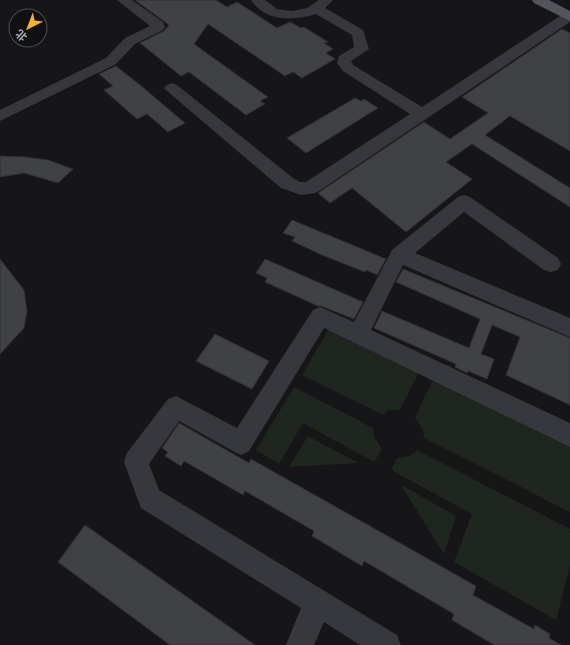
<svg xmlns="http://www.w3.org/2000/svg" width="570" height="645" viewBox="0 0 570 645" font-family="'Roboto Condensed','Noto Sans SC',sans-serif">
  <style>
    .green { fill: #1e261f }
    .building { fill: #404145; stroke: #303034 }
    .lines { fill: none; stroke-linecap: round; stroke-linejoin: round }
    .minor { fill: #37383d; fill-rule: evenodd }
    .major { fill: #53555c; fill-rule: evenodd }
  </style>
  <rect width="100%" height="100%" fill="#161618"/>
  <!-- green -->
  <g class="green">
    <path d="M329,329L419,372L400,410H389L383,415L302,375Z"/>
    <path d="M433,379L570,442V512L424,438L423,430L415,417Z"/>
    <path d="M294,387L373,428L374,437L382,449L374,462L303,423L279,464L256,450Z"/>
    <path d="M308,436L358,463L289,467Z"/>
    <path d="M417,450L570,529V566L556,620L454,562L472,514L391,470L397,458L410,456Z"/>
    <path d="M401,485L456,516L444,554Z"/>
  </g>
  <!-- building -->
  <g class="building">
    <path d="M135,0H216L227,7L237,2L277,28L290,22L301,28L304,27L328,42L324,43L333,49L326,53L335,59L302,78L293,72L285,76L208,24L194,44L268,97L260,101L265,104L246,115L189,72L181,76L140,43L164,31L169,25Z"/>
    <path d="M562,29L570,33V151L510,116L485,135L570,188V207L472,144L446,162L472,179L406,232L352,188L330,203L318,193L424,122L450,139L488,113L462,97Z"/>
    <path d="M116,66L140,85L185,123L168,132L147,114L137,119L104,90L113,86L99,74Z"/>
    <path d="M355,98L361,101L364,99L378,108L306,153L287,138Z"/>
    <path d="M0,156L26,157L48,160L73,169L58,183L24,173L0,177Z"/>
    <path d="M292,220L386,259L377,275L366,270L365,272L322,255L292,241L295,237L283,233Z"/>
    <path d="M0,259L24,290L27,311L24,328L0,354Z"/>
    <path d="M265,259L363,302L354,319L321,306H318L265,282L267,278L256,273Z"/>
    <path d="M403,269L570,338V405L506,375L520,337L492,325L481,354L494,359L487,379L468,371L467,373L455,367L456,364L374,328L382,311L469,348L480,319L396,282Z"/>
    <path d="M215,334L269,361L252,389L196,361Z"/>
    <path d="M179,423L249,463L251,459L476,586L473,595L534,629L535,625L550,634L549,638L561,645H494L452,620L454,614L364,561L362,566L312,536L314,531L245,491L243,495L184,461L181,466L165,456L168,452L162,448Z"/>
    <path d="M85,525L255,645H170L58,562Z"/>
  </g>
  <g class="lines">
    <!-- minor -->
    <g class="minor">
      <path d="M117,0H132L163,22L165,27L163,30L135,44L116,64L0,121V110L106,58L125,38L150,26Z"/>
      <path d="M251,0H265L277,9L292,11L307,8L319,0H333L325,8L363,30L369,49L351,61L353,65L422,107L563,14L570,13V22L316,193L301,195L281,188L167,91L164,88L167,85L172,83L177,85L293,178L300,182H306L410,114L343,71L337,63L339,56L354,47L352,35L316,14C293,21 266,22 251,0Z"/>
      <path d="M464,195L470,197L558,258L561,264L558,270L551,272L544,270L464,212L415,253L570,318V337L403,265L371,330L570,423V447L324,328L249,451L241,455L233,451L179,421L149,464L159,490L397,635L401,645H360L324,622L314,645H286L301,608L141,508L124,462L127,453L168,399L176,396L237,428L313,310L320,307L354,322L392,250L458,197Z"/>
    </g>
    <!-- major -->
    <path class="major" d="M532,0H549L570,11V21L534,3Z"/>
  </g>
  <!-- north arrow -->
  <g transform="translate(28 28) rotate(222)"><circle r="19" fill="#111113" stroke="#4d4f55"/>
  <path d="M0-3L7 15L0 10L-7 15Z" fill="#f2b134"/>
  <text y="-6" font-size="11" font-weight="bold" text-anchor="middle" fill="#a8adb8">北</text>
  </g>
</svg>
